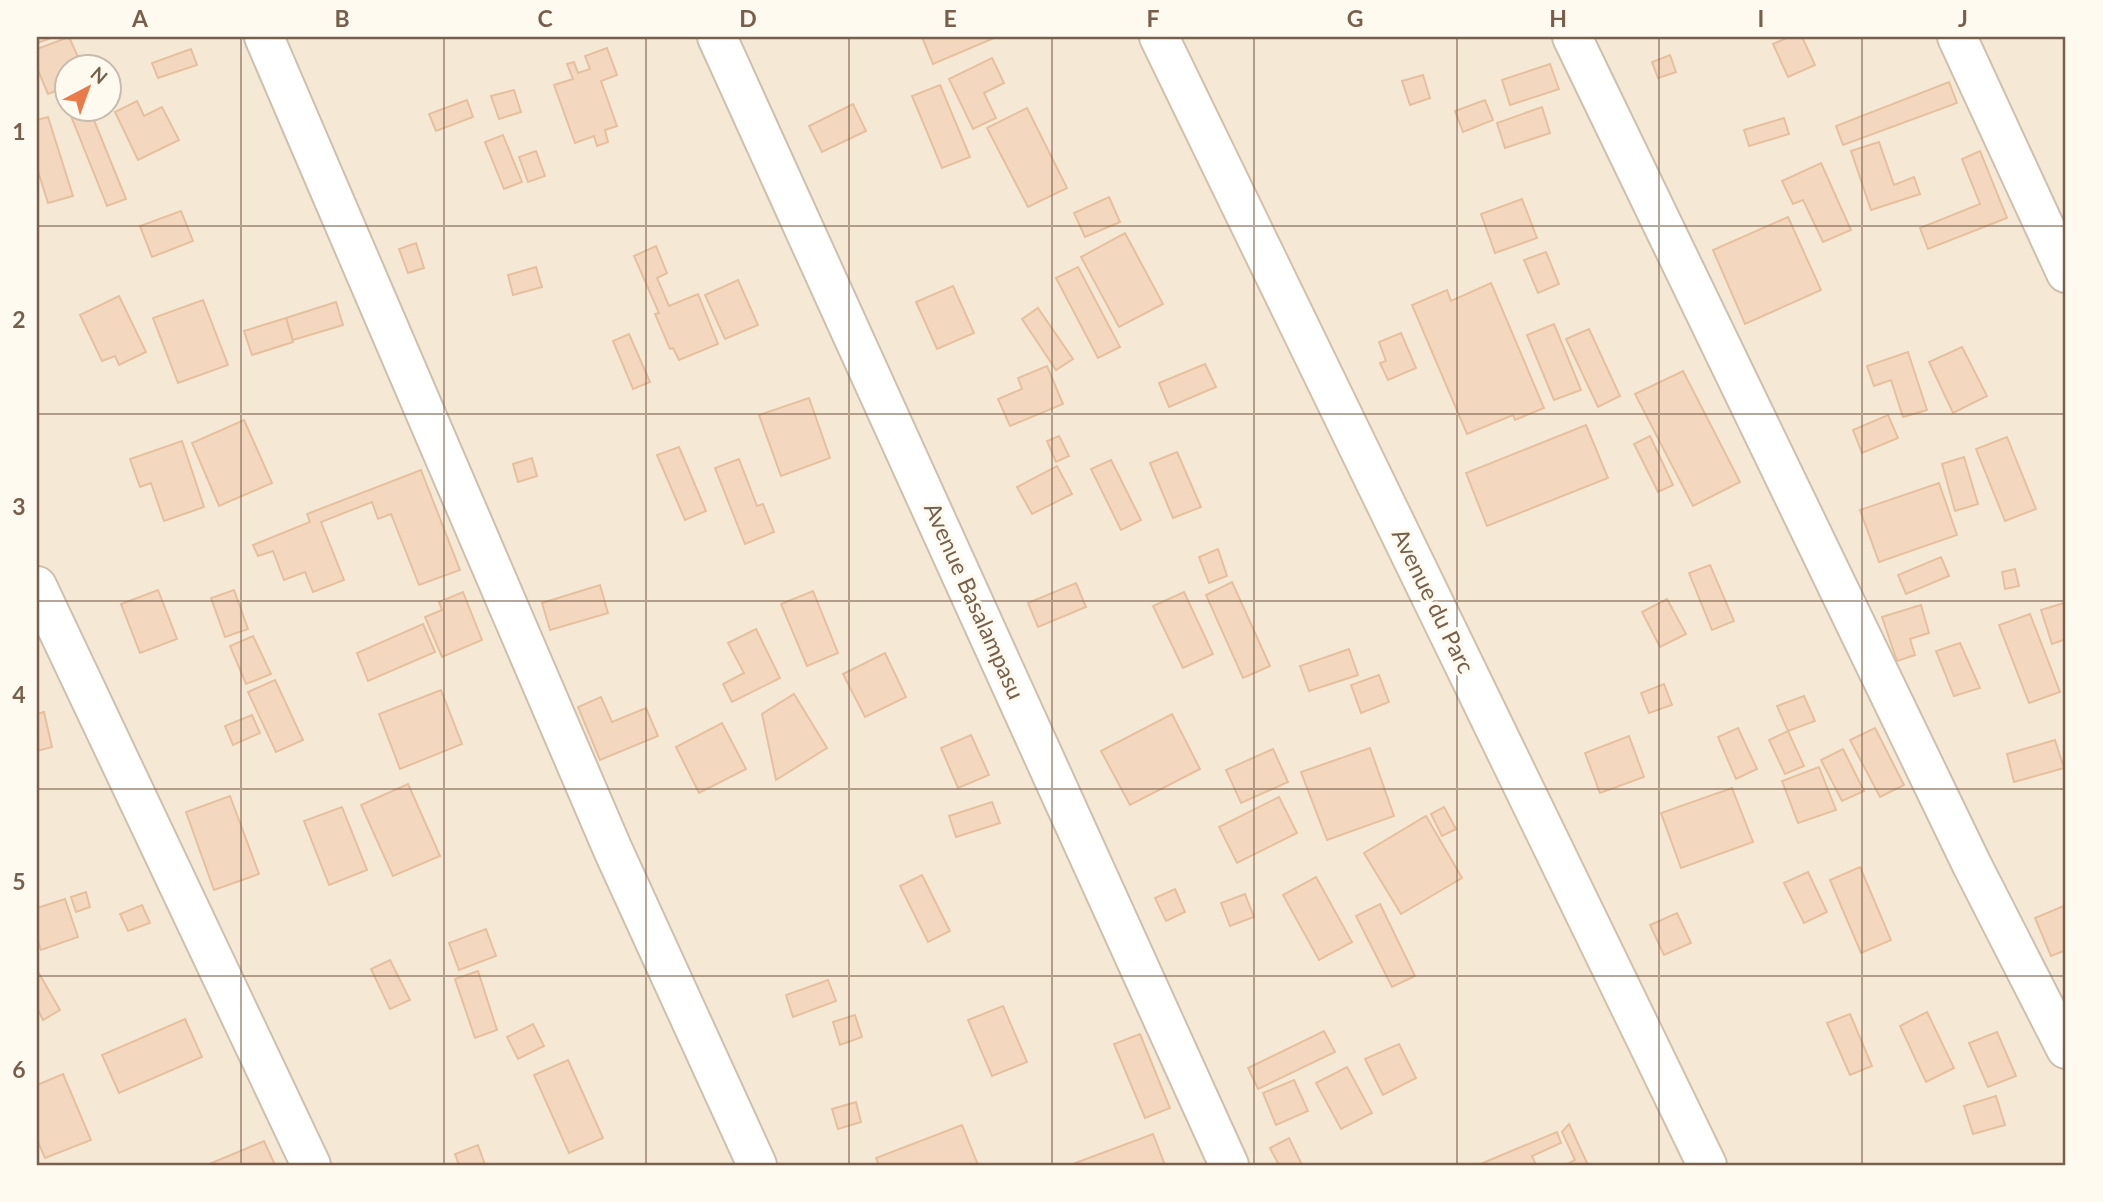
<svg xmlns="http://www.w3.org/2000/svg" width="2103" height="1202" viewBox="0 0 2103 1202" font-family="Lato,sans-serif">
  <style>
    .residential { fill: #f5e9d6; fill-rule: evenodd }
    .building { fill: #f3d8bf; stroke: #e6c09e; stroke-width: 2 }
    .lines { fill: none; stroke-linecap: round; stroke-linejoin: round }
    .street-casing { stroke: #cfbfad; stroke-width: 42 }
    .secondary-casing { stroke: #d3c0aa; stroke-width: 42 }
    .street { stroke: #fff; stroke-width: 38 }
    .secondary { stroke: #fff; stroke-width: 38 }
    .grid { fill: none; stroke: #785f4b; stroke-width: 2; stroke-opacity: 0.55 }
    .labels { text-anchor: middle; stroke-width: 7; stroke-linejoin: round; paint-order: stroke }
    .street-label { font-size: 23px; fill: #785f4b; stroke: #fffaef }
    .neatline { fill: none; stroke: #785f4b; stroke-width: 2.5 }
    .grid-label { font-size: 23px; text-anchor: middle; font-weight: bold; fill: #785f4b }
  </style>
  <rect width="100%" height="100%" fill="#fdf7e8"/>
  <!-- residential -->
  <path class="residential" d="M37,37H2066V1165H37ZM66,66H108V108H66Z"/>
  <!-- building -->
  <g class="building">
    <path d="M37,37H54L37,43Z"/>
    <path d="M69,37L82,66H66V87L48,94L37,68V49Z"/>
    <path d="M922,37H991L992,39L933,64Z"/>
    <path d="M1789,37H1802L1815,65L1788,77L1773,44Z"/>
    <path d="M607,48L617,75L601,81L617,126L605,130L608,142L597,146L594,136L575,143L554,85L573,79L567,64L574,62L578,73L590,69L585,56Z"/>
    <path d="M191,49L197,65L158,78L152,63Z"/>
    <path d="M1670,55L1676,72L1658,78L1652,62Z"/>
    <path d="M992,58L1004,83L984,93L996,118L973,129L949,79Z"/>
    <path d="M1550,64L1559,89L1510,105L1502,80Z"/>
    <path d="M1423,75L1430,98L1410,105L1402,81Z"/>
    <path d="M1949,82L1957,103L1843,145L1836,126Z"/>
    <path d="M940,85L970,157L942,168L912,96Z"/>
    <path d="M514,90L521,112L499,119L491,96Z"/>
    <path d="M467,100L473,117L436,131L429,114Z"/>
    <path d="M1485,100L1493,120L1463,132L1455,111Z"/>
    <path d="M137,101L144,116L162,107L179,140L138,160L115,112Z"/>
    <path d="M853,104L866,131L822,152L809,126Z"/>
    <path d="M1542,107L1550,133L1505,148L1497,123Z"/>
    <path d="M89,108L126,199L107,206L71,116Z"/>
    <path d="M1027,108L1067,188L1028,207L987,128Z"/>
    <path d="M48,117L73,196L48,203L37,168V120Z"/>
    <path d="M1784,118L1789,134L1749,146L1744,130Z"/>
    <path d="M503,135L522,182L504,189L485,142Z"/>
    <path d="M1879,142L1894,185L1914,177L1920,194L1871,210L1851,151Z"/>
    <path d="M536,151L545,176L528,182L519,157Z"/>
    <path d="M1980,151L2007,218L1928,249L1920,228L1980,204L1962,159Z"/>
    <path d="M1821,163L1851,230L1823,242L1803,200L1793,204L1782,181Z"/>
    <path d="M1109,197L1120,222L1085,237L1074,213Z"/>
    <path d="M1522,199L1537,238L1495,253L1481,214Z"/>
    <path d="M181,211L193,241L152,257L140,226Z"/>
    <path d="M1788,217L1821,290L1745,324L1713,250Z"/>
    <path d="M1125,233L1163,304L1119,327L1081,257Z"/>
    <path d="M416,243L424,268L408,273L399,249Z"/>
    <path d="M656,246L667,273L657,278L669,306L698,294L718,344L679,360L673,348L670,349L655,314L659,313L634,256Z"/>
    <path d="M1546,252L1559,284L1538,293L1524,260Z"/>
    <path d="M536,267L542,287L513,295L508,275Z"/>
    <path d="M1078,267L1120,347L1098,358L1056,278Z"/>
    <path d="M738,280L758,325L725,339L705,295Z"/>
    <path d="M1491,283L1544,408L1515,420L1513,415L1467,434L1412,305L1447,290L1451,301Z"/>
    <path d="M953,286L974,333L937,349L916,302Z"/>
    <path d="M119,296L146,352L119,365L115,356L102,361L80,315Z"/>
    <path d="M203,300L228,365L178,383L153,318Z"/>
    <path d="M336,302L343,325L293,340L286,318Z"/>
    <path d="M1038,308L1073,359L1056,370L1022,319Z"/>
    <path d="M286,318L293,342L252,355L244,331Z"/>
    <path d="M1554,324L1581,390L1554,400L1527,335Z"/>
    <path d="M1589,329L1620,396L1598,407L1566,339Z"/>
    <path d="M1401,333L1416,368L1388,380L1380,363L1386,361L1379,342Z"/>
    <path d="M629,334L650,382L633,389L613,341Z"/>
    <path d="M1962,347L1987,396L1953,413L1929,362Z"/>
    <path d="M1908,352L1927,410L1903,417L1891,380L1874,386L1867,366Z"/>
    <path d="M1205,364L1216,387L1169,407L1159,383Z"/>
    <path d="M1047,366L1063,404L1010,426L998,399L1022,389L1018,378Z"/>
    <path d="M1683,371L1740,482L1693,506L1635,394Z"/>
    <path d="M809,398L830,458L781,476L759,415Z"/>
    <path d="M1888,415L1898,438L1862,453L1853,430Z"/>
    <path d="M244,420L272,483L219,506L192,443Z"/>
    <path d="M1586,425L1608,478L1487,526L1466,473Z"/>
    <path d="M1059,436L1069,456L1056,462L1047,441Z"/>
    <path d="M1650,436L1673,485L1658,492L1634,444Z"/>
    <path d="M2007,437L2036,509L2005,521L1976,449Z"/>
    <path d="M182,441L204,507L164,521L151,483L140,487L130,459Z"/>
    <path d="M679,447L706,511L685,520L657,455Z"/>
    <path d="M1177,452L1201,507L1173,518L1150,463Z"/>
    <path d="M1964,457L1978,504L1955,511L1942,464Z"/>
    <path d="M532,458L537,476L518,482L513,464Z"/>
    <path d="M739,459L757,506L763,504L774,532L745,544L715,468Z"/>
    <path d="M1111,460L1141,520L1121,530L1091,469Z"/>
    <path d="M1057,466L1072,494L1032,514L1017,487Z"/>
    <path d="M421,470L460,570L419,585L391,514L378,519L372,502L321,522L344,580L313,592L305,572L284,580L273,551L258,556L253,545L310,522L307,514Z"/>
    <path d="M1939,483L1957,535L1879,562L1860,510Z"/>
    <path d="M1218,549L1227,576L1209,583L1199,557Z"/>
    <path d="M1941,557L1949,576L1906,594L1898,575Z"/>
    <path d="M1710,565L1734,621L1712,630L1689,573Z"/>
    <path d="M2015,569L2019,586L2005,589L2002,572Z"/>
    <path d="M1232,582L1270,666L1243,678L1206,595Z"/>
    <path d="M1076,583L1086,607L1038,627L1028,603Z"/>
    <path d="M600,585L608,613L550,630L542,603Z"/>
    <path d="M158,590L177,639L140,653L121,604Z"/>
    <path d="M234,590L248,629L225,637L211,598Z"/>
    <path d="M813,591L838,653L807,666L781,604Z"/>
    <path d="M463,592L482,640L442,657L425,617L442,610L439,602Z"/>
    <path d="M1184,592L1213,654L1183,668L1153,606Z"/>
    <path d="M1667,599L1686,634L1660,647L1642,612Z"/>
    <path d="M2064,603L2066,639L2052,644L2041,610Z"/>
    <path d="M1921,605L1929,633L1910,639L1915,655L1897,661L1882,617Z"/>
    <path d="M2030,614L2060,692L2029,703L1999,625Z"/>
    <path d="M423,624L435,652L368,681L357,653Z"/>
    <path d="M756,629L780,678L732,702L723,684L744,673L728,643Z"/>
    <path d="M253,636L271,674L246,684L230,646Z"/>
    <path d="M1960,643L1980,688L1954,696L1936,651Z"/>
    <path d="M1349,649L1358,675L1309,691L1300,666Z"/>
    <path d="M885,653L906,697L865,717L843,674Z"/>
    <path d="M1379,675L1389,702L1361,713L1351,685Z"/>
    <path d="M275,680L303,740L276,752L248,692Z"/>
    <path d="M1664,684L1672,705L1649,713L1641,693Z"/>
    <path d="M441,690L462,744L400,769L379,714Z"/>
    <path d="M794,694L827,748L776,780L762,714Z"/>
    <path d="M1804,696L1815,721L1788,731L1777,706Z"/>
    <path d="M601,697L612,722L646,708L658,736L600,760L578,707Z"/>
    <path d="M44,712L52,747L37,751V714Z"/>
    <path d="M1172,714L1200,769L1130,805L1101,751Z"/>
    <path d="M252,715L260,733L233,745L225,726Z"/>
    <path d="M722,723L746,769L699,793L676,747Z"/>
    <path d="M1738,728L1757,769L1736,779L1718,737Z"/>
    <path d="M1875,728L1904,785L1880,797L1850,740Z"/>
    <path d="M1788,731L1804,766L1785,774L1769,740Z"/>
    <path d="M971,735L989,775L958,788L941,748Z"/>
    <path d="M1629,736L1644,777L1600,793L1585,753Z"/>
    <path d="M2055,740L2064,768L2014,782L2007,754Z"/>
    <path d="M1370,748L1394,816L1327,840L1301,772Z"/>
    <path d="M1273,749L1288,782L1241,803L1226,770Z"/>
    <path d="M1843,749L1864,791L1842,801L1821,760Z"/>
    <path d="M1819,767L1836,810L1798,823L1782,781Z"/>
    <path d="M408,784L440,856L393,876L361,805Z"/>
    <path d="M1732,788L1753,842L1681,868L1661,813Z"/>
    <path d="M230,796L259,874L214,890L186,812Z"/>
    <path d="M1279,797L1297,833L1237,863L1219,827Z"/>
    <path d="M992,802L1000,823L956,837L949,816Z"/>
    <path d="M342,807L367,870L329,885L304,821Z"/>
    <path d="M1444,807L1456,829L1442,836L1431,814Z"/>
    <path d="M1426,816L1462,878L1401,914L1364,853Z"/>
    <path d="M1860,867L1891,940L1861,953L1830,880Z"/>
    <path d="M1808,872L1827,912L1804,923L1784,883Z"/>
    <path d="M922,875L950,931L928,942L900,886Z"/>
    <path d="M1316,877L1352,942L1319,960L1283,895Z"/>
    <path d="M1175,889L1185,912L1166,921L1155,898Z"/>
    <path d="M86,892L90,907L76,912L71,897Z"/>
    <path d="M1245,894L1254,917L1230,926L1221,903Z"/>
    <path d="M65,899L78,937L41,950L37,939V908Z"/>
    <path d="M1380,904L1415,976L1392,987L1356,916Z"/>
    <path d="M142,905L150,923L128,931L120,914Z"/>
    <path d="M2066,905V950L2051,956L2035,918Z"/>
    <path d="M1677,913L1691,943L1664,955L1650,925Z"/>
    <path d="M486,929L496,956L459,970L449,943Z"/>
    <path d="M390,960L410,1000L390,1009L371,969Z"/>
    <path d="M37,970L60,1010L43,1020L37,1008Z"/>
    <path d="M478,971L497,1030L475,1038L455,979Z"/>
    <path d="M828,980L836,1001L793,1017L786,995Z"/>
    <path d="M1003,1006L1027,1062L992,1076L968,1020Z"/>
    <path d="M1927,1012L1954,1068L1926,1082L1900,1026Z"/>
    <path d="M1850,1014L1872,1066L1850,1075L1827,1023Z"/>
    <path d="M855,1015L862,1037L840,1045L833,1022Z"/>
    <path d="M185,1019L202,1057L119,1093L102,1055Z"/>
    <path d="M533,1024L544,1046L518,1059L507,1037Z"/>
    <path d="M1324,1031L1335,1052L1258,1089L1248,1068Z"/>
    <path d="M1997,1032L2016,1076L1988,1087L1969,1043Z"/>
    <path d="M1140,1034L1170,1108L1145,1118L1114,1044Z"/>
    <path d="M1399,1044L1416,1078L1383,1095L1365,1059Z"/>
    <path d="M568,1060L603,1138L569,1153L534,1075Z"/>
    <path d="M1347,1067L1372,1113L1341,1129L1316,1083Z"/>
    <path d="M63,1074L91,1140L45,1158L37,1140V1085Z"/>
    <path d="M1294,1080L1308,1111L1276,1125L1263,1093Z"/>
    <path d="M1996,1096L2005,1125L1973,1134L1964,1106Z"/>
    <path d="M856,1102L861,1122L838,1129L832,1109Z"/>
    <path d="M1569,1124L1588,1165H1565L1575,1160L1562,1132Z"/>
    <path d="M962,1125L978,1165H879L876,1158Z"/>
    <path d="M1557,1132L1561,1143L1532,1156L1536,1165H1478Z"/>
    <path d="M1153,1134L1165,1165H1070Z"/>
    <path d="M1289,1138L1302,1165H1279L1270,1148Z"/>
    <path d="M264,1141L275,1165H207Z"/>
    <path d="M478,1145L485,1165H459L455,1154Z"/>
  </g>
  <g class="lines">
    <!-- street casing -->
    <g class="street-casing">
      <g id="street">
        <path d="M264,37L613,850L757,1165"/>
        <path d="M717,37L1229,1165"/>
        <path d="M1572,37L1972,865L2066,1049"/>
        <path d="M1957,37L2066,273"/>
        <path d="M37,586L311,1165"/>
      </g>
    </g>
    <!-- secondary casing -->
    <g class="secondary-casing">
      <path id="secondary" d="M1159,37L1707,1165"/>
    </g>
    <!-- street -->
    <use href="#street" class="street"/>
    <!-- secondary -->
    <use href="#secondary" class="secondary"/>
  </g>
  <!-- grid -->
  <path class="grid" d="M241,37V1165M444,37V1165M646,37V1165M849,37V1165M1052,37V1165M1254,37V1165M1457,37V1165M1659,37V1165M1862,37V1165M37,226H2066M37,414H2066M37,601H2066M37,789H2066M37,976H2066"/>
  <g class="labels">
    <!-- street labels -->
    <g class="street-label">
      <text transform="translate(974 601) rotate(66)" y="8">Avenue Basalampasu</text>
      <text transform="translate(1433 601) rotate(64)" y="8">Avenue du Parc</text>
    </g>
  </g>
  <!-- border -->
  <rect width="2103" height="1202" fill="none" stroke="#fffaef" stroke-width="77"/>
  <!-- north arrow -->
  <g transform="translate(88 88) rotate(41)"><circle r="33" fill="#fffaef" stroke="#c9bcad" stroke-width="2"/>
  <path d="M0-5L12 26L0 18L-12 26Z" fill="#e97b4b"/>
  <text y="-10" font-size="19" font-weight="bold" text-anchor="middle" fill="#785f4b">N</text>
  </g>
  <rect x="38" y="38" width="2026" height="1126" class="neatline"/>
  <g class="grid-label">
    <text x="140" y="27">A</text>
    <text x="342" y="27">B</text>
    <text x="545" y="27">C</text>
    <text x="748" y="27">D</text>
    <text x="950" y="27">E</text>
    <text x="1153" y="27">F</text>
    <text x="1355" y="27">G</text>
    <text x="1558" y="27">H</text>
    <text x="1761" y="27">I</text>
    <text x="1963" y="27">J</text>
    <text x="19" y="140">1</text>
    <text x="19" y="328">2</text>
    <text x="19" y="515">3</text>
    <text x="19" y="703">4</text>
    <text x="19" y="890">5</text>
    <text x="19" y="1078">6</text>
  </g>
</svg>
